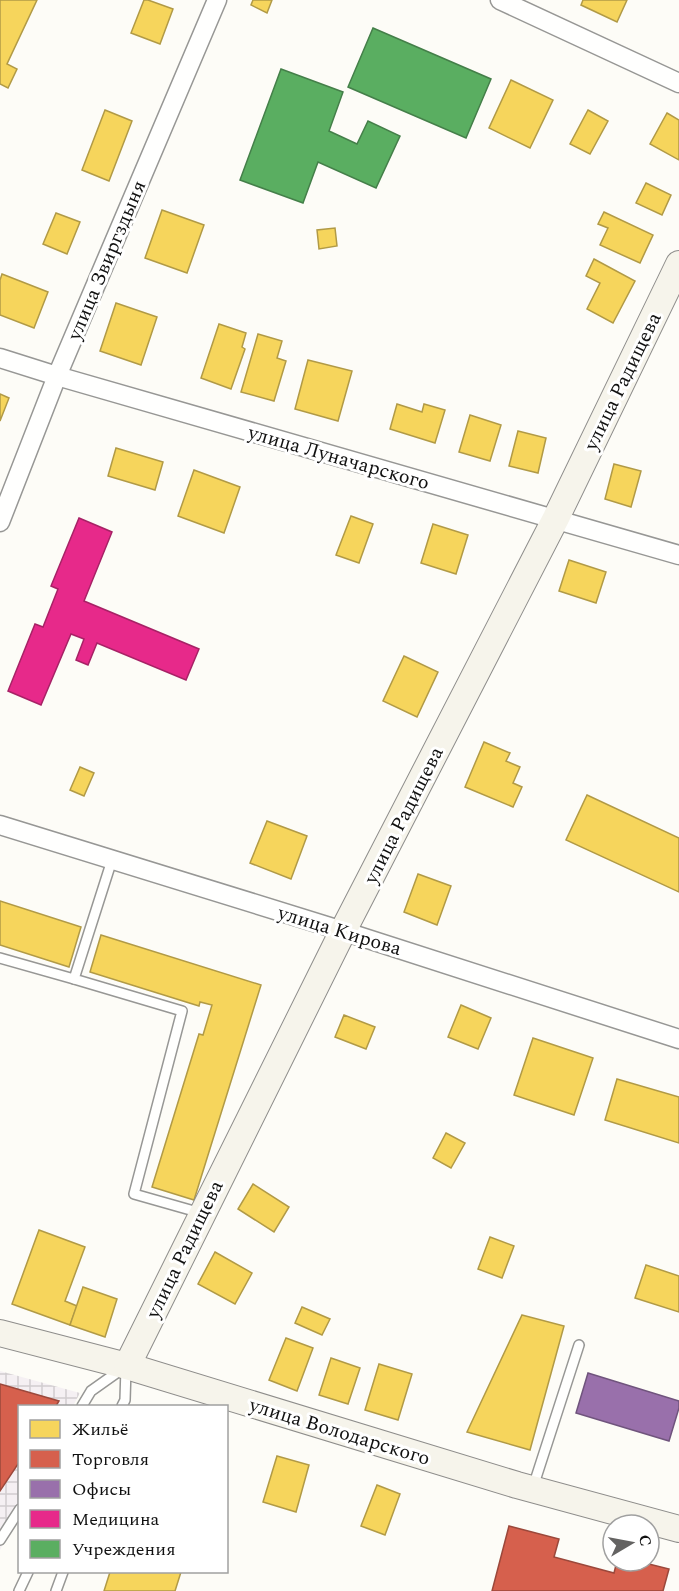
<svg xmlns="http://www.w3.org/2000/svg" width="679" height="1591" viewBox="0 0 679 1591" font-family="Spectral,serif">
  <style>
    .industrial { fill: url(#industrial-grid) }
    .homes { fill: #f6d55c; stroke: #b19a46; stroke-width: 1.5 }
    .shops { fill: #d6604d; stroke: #9b483b; stroke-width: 1.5 }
    .offices { fill: #9970ab; stroke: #70547d; stroke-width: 1.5 }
    .health { fill: #e7298a; stroke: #a72266; stroke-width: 1.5 }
    .public { fill: #5aae61; stroke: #447f49; stroke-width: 1.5 }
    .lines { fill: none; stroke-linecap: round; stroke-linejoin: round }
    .lane-casing { stroke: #979795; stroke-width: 12 }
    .street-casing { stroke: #979795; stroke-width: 21 }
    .secondary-casing { stroke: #8e8d8b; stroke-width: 28 }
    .lane { stroke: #fffffe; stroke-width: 9 }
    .street { stroke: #fffffe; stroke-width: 18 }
    .secondary { stroke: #f6f4eb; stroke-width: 26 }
    .labels { text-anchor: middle; stroke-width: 6; stroke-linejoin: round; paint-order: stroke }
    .street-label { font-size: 20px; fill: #111; stroke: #fff }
  </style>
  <defs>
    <pattern id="industrial-grid" width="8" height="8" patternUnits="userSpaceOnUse" patternTransform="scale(1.5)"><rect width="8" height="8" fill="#f5f0f3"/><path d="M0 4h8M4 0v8" fill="none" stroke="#d1cdcf"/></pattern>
  </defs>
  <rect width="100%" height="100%" fill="#fdfcf7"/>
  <!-- industrial -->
  <path class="industrial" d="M0,1371L80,1393L73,1406H20L19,1511L0,1550Z"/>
  <!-- homes -->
  <g class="homes">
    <path d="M0,0H37L7,64L17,69L8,88L0,84Z"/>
    <path d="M144,0H148L173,9L160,44L131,33Z"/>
    <path d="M253,0H272L267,13L251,5Z"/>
    <path d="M583,0H627L617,22L581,5Z"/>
    <path d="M511,80L553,100L530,148L489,128Z"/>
    <path d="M105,110L132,121L109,181L82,170Z"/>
    <path d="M588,110L608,121L590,154L570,144Z"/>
    <path d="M667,113L679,120V160L650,144Z"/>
    <path d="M646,183L671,195L662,215L636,203Z"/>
    <path d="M162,210L204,225L187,273L145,258Z"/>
    <path d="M604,212L653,235L640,263L600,245L608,228L598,224Z"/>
    <path d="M56,213L80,222L67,254L43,244Z"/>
    <path d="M335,228L337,246L319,249L317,230Z"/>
    <path d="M594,259L635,281L613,323L587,309L600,283L586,276Z"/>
    <path d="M2,274L48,292L34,328L0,315V280Z"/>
    <path d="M116,303L157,317L141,365L100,351Z"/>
    <path d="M219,324L246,333L242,347L245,349L231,389L201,378Z"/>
    <path d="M258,334L282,341L277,358L286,361L274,401L241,392Z"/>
    <path d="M308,360L352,371L338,421L295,409Z"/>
    <path d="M0,394L9,398L0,421Z"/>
    <path d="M397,404L422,412L424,404L445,410L435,443L390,429Z"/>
    <path d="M470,415L501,425L490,461L459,452Z"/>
    <path d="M518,431L546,438L538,473L509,466Z"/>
    <path d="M116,448L163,462L155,490L108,476Z"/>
    <path d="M614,464L641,471L631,507L605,499Z"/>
    <path d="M194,470L240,487L224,533L178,516Z"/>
    <path d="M351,516L373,524L359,563L336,555Z"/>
    <path d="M433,524L468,535L456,574L421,563Z"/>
    <path d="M569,560L606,572L596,603L559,591Z"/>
    <path d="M404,656L438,672L417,717L383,701Z"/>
    <path d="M484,742L510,753L506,761L520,767L513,783L522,787L513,807L465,787Z"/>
    <path d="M80,767L94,773L84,796L70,790Z"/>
    <path d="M587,795L679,838V892L566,840Z"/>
    <path d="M267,821L307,836L291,879L250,863Z"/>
    <path d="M418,874L451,886L437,925L404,912Z"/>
    <path d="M0,901L81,927L69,967L0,945Z"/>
    <path d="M101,935L261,985L194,1200L152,1187L199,1034L203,1035L212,1005L200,1002L199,1006L90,972Z"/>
    <path d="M461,1005L491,1018L478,1049L448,1037Z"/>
    <path d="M344,1015L375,1027L366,1049L335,1037Z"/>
    <path d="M533,1038L593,1058L574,1115L514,1095Z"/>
    <path d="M617,1079L679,1097V1143L605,1120Z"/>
    <path d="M446,1133L465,1143L451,1168L433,1158Z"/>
    <path d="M253,1184L289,1207L274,1232L238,1209Z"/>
    <path d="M39,1230L85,1247L65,1301L77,1306L70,1325L12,1304Z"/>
    <path d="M490,1237L514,1246L502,1278L478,1269Z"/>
    <path d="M215,1252L252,1273L235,1304L198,1284Z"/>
    <path d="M646,1265L679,1276V1312L635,1298Z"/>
    <path d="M83,1287L117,1299L105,1337L70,1325Z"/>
    <path d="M302,1307L330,1319L322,1335L295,1323Z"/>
    <path d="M522,1315L564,1326L530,1450L467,1432Z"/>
    <path d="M286,1338L313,1348L297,1391L269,1380Z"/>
    <path d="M331,1358L360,1368L348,1404L319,1395Z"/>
    <path d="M379,1364L412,1374L398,1420L365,1410Z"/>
    <path d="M277,1456L309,1465L296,1512L263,1502Z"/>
    <path d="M377,1485L400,1494L385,1535L361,1526Z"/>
    <path d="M110,1572H181L175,1591H104Z"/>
  </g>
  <!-- shops -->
  <g class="shops">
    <path d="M0,1384L59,1401L56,1406H20V1461L0,1491Z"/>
    <path d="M509,1526L559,1539L554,1557L614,1573L617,1561H637L669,1569L663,1591H492Z"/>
  </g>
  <!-- offices -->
  <path class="offices" d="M588,1373L679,1401V1408L669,1441L576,1413Z"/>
  <!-- health -->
  <path class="health" d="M79,518L112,532L84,601L199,649L186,680L97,643L88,665L76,660L84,639L71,634L41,705L8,691L35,624L43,627L58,589L51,586Z"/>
  <!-- public -->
  <g class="public">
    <path d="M373,28L491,79L466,138L348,87Z"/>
    <path d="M281,69L343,92L329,131L357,144L368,121L400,136L376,188L318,162L303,203L240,180Z"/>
  </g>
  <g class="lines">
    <!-- lane casing -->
    <g class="lane-casing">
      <g id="lane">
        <path d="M112,860L74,979L182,1011L134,1194L201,1213"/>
        <path d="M0,958L74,979"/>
        <path d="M82,1406L91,1391L122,1369"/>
        <path d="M122,1406L125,1400L126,1368"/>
        <path d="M533,1487L579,1345"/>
        <path d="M0,1540L20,1509"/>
        <path d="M19,1591L28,1572"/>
        <path d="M56,1591L63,1572"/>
      </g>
    </g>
    <!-- street casing -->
    <g class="street-casing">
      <g id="street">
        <path d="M500,0L679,83"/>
        <path d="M0,358L57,376L679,555"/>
        <path d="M0,522L57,376L217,0"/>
        <path d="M0,825L343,931L679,1039"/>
      </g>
    </g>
    <!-- secondary casing -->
    <g class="secondary-casing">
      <g id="secondary">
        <path d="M0,1333L127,1366L517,1485L679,1529"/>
        <path d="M127,1366L343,931L556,518L679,264"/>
      </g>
    </g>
    <!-- lane -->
    <use href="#lane" class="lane"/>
    <!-- street -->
    <use href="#street" class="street"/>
    <!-- secondary -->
    <use href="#secondary" class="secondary"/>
  </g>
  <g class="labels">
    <!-- street labels -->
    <g class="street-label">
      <text transform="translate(106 260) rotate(-67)" y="7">улица Звиргздыня</text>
      <text transform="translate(622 381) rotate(-64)" y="7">улица Радищева</text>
      <text transform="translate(339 457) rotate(16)" y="7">улица Луначарского</text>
      <text transform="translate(403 815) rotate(-63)" y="7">улица Радищева</text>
      <text transform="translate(340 930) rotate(17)" y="7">улица Кирова</text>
      <text transform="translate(184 1249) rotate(-64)" y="7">улица Радищева</text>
      <text transform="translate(340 1431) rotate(17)" y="7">улица Володарского</text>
    </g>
  </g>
  <!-- legend -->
  <rect x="18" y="1405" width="210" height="168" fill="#ffffff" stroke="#a0a0a0" stroke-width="1.5"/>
  <rect x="30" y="1420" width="30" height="18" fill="#f6d55c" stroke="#a0a0a0" stroke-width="1.5"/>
  <text x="72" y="1435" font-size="18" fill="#111111">Жильё</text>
  <rect x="30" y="1450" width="30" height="18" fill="#d6604d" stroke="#a0a0a0" stroke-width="1.5"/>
  <text x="72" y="1465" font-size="18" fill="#111111">Торговля</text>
  <rect x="30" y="1480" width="30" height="18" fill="#9970ab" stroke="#a0a0a0" stroke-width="1.5"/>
  <text x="72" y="1495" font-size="18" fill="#111111">Офисы</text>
  <rect x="30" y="1510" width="30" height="18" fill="#e7298a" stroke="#a0a0a0" stroke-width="1.5"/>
  <text x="72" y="1525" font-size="18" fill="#111111">Медицина</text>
  <rect x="30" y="1540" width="30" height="18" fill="#5aae61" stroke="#a0a0a0" stroke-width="1.5"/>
  <text x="72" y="1555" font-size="18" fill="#111111">Учреждения</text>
  <!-- north arrow -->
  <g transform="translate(631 1543) rotate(80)"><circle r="28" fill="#ffffff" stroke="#a0a0a0" stroke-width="1.5"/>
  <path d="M0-4.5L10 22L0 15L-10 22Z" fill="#646362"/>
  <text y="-9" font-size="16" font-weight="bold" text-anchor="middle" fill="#111111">С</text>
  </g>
</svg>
